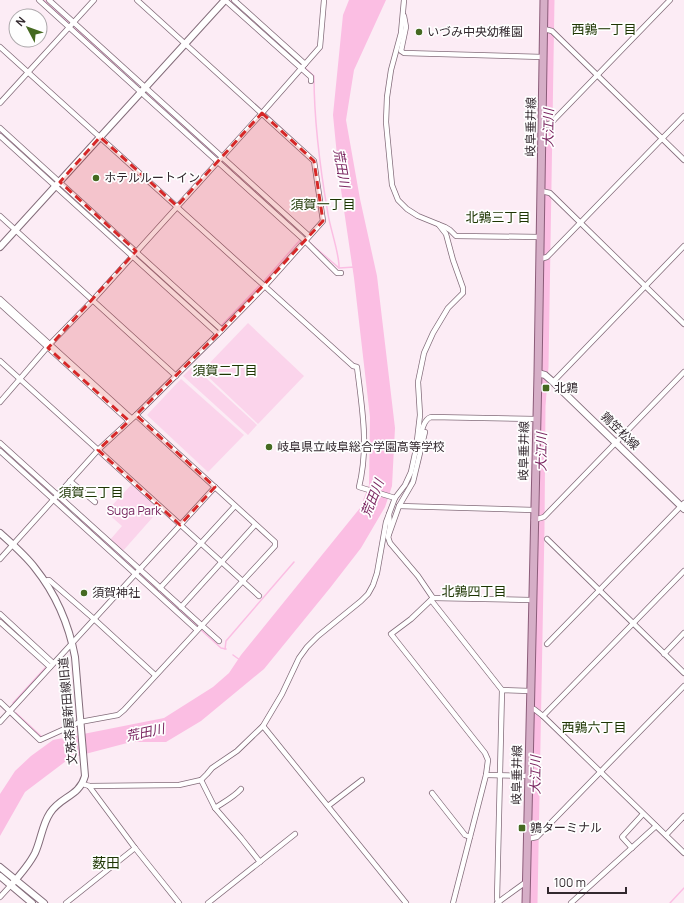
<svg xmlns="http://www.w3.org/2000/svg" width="684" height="903" viewBox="0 0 684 903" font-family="Manrope,'Noto Sans JP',sans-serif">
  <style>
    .green { fill: #fbd4eb }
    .water { fill: #fbbee3 }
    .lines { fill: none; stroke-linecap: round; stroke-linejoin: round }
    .stream { stroke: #fbbee3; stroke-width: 1.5 }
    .river { stroke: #fbbee3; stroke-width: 9 }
    .street-casing { stroke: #836c7a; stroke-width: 6 }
    .secondary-casing { stroke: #836c7a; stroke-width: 8 }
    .primary-casing { stroke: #8b5c79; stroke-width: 9 }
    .street { stroke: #fff; stroke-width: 4.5 }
    .secondary { stroke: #fff; stroke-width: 6 }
    .primary { stroke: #d6aec7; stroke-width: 7 }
    .marked { fill: #d62828; fill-opacity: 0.2; stroke: #d62828; stroke-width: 3; stroke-dasharray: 8 5; stroke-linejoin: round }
    .poi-dot { fill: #456921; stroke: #fefefe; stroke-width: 1.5 }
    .labels { text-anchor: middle; stroke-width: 3.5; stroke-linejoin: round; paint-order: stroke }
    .poi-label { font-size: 12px; fill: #32282e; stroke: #fefefe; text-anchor: start }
    .street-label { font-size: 12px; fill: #32282e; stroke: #fefefe }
    .park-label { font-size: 12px; fill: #731e5a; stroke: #fefefe }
    .neighbourhood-label { font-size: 13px; fill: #1d3502; stroke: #fefefe }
    .water-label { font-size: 13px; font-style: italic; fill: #79245f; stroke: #fefefe }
    .quarter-label { font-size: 14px; fill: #1d3502; stroke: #fefefe }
  </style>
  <rect width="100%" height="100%" fill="#fcecf5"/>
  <!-- green -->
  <g class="green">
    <path d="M248,323L304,376L258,424L202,371Z"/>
    <path d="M193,366L257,425L248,435L183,376Z"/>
    <path d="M181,379L244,435L208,472L147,415Z"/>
    <path d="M133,483L160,509L122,552L110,540L122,526L106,512Z"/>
  </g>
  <!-- water -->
  <path class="water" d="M349,0H386L354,70L346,120L360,199L377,276L395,428L392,486L385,507L361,548L330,588L264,669L201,721L166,742H131L70,758L25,792L0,836V794L15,771L31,756L53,740L164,718L213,687L229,673L241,655L360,508L369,485L370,417L354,278L339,176L333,115L343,15Z"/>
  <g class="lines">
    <!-- stream -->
    <g class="stream">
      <path d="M44,0L68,22"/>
      <path d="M231,1L301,64"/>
      <path d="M75,28L138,86"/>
      <path d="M305,68L314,76C314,122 320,168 328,214C330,228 340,256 339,268"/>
      <path d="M147,93L216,156"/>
      <path d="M0,132L54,181"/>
      <path d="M223,163L303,236"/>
      <path d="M61,188L132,252"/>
      <path d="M310,243L339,268L355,267"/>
      <path d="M136,255L194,307"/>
      <path d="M264,281L301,239"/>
      <path d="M221,326L259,286"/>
      <path d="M0,447L53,495"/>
      <path d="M58,499L67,508"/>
      <path d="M76,516L135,570"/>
      <path d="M139,573L197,626"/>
      <path d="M0,618L45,659"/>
      <path d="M200,629L221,648L226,649"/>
      <path d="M225,649L226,641L294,562"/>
      <path d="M233,655L240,660"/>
      <path d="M13,703L45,668"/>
      <path d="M16,713L42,737"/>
      <path d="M670,903L684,888"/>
    </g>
    <!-- river -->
    <path class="river" d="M533,903L540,528L541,406L544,367L550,0"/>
    <!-- street casing -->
    <g class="street-casing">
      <g id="street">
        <path d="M39,0L302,238L337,273H341"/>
        <path d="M49,0L309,236"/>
        <path d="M225,0L311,77V81"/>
        <path d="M234,0L305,64"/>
        <path d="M404,0L401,33L391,70L387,97L386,122L392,185L398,200L407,209L418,216L445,227L450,230L456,236L540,237"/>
        <path d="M404,16L406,27L401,51L404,53L543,57"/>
        <path d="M544,29L552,31L684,160"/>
        <path d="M0,47L353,366L357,367C362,408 369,446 359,487L395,498"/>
        <path d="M0,103L94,0"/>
        <path d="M542,127L551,123L670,0"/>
        <path d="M0,128L222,330"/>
        <path d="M0,136L218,334"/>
        <path d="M541,191L550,193L684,324"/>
        <path d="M0,216L176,376"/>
        <path d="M540,259L547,257L684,116"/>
        <path d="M0,299L131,418"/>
        <path d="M0,304L129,421"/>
        <path d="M0,361L259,596"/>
        <path d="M553,382L684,246"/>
        <path d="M0,402L50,344L93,300L262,113L320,47L324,0"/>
        <path d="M0,443L219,641"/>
        <path d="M419,444C421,436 422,420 431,417L536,419"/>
        <path d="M0,451L197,630"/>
        <path d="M70,481L95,502"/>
        <path d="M399,506L534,510"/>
        <path d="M389,514L390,526L388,537L390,543L418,576L433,598"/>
        <path d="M534,520L544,517L684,372"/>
        <path d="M388,537L399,506L413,482L425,432"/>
        <path d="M547,539L684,673"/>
        <path d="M0,559L98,450L136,415L222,330L265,286L323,221L314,161L137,0"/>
        <path d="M44,581L49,580L94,619L155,675"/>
        <path d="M160,588L235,506"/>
        <path d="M433,598L411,619L391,634L485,753L488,760L486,775L528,776"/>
        <path d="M433,598L531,600"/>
        <path d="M431,600L502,690"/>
        <path d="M181,607L255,525"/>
        <path d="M0,614L53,663"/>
        <path d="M0,622L50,667"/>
        <path d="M547,644L684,503"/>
        <path d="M664,654L684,633"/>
        <path d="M0,702L40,740L80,722L118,715L124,710L275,546V542L136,415"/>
        <path d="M530,709H534L543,716L684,853"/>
        <path d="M543,716L684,571"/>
        <path d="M0,722L215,487"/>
        <path d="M263,726L406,903"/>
        <path d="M201,780L215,808L241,838L260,862"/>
        <path d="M83,784L89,786L179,785L201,780L207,774L212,768L237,751L263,726L282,694L299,658L307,647L318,636L361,601L368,594L373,585L377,573L386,522L395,498L405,485L411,472L416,449L420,415L418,382L424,353L433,333L448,308L463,293V288L453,260L446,234L439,225"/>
        <path d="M89,786L135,848L179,903"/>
        <path d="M432,793L465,835L470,837L486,775"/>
        <path d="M328,806L362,780"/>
        <path d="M215,808C224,802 234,797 241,789"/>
        <path d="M666,835L684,816"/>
        <path d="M527,839L537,837L684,686"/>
        <path d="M632,848L622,837L643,814"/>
        <path d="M0,897L11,885"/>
        <path d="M499,902L497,899L502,690L530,691"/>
        <path d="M66,903L135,848"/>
        <path d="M208,903L295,834"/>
        <path d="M453,903L470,837"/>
        <path d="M497,903L526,882"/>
        <path d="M571,903L656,826"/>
      </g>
    </g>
    <!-- secondary casing -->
    <g class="secondary-casing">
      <g id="secondary">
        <path d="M0,247L225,0"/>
        <path d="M538,373L545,375L553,382L684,509"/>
        <path d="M0,533C12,544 25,555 35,568C55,593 69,625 75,657L85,776C79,797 61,796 50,813C42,825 41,840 35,853C29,865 20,875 11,885"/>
        <path d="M0,867L44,903"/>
        <path d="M0,876L32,903"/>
      </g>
    </g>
    <!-- primary casing -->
    <g class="primary-casing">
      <path id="primary" d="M526,903L538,373L544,0"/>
    </g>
    <!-- street -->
    <use href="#street" class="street"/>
    <!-- secondary -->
    <use href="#secondary" class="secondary"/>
    <!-- primary -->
    <use href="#primary" class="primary"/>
  </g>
  <!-- marked area -->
  <path class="marked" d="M262,113L314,161L323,221L222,330L136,415L215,487L180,525L98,450L129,421L48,348L136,251L60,182L100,137L177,206Z"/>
  <!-- markers -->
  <g class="poi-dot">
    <circle cx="419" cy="32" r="4"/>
    <circle cx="96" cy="178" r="4"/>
    <rect x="542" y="384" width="8" height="8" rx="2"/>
    <circle cx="269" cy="447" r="4"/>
    <circle cx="84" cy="593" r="4"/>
    <rect x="518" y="824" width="8" height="8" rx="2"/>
  </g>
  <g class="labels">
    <!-- poi labels -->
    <g class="poi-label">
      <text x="427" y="36">いづみ中央幼稚園</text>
      <text x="104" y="182">ホテルルートイン</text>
      <text x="554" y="392">北鶉</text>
      <text x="277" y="451">岐阜県立岐阜総合学園高等学校</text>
      <text x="92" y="597">須賀神社</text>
      <text x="530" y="832">鶉ターミナル</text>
    </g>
    <!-- street labels -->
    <g class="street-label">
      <text transform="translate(531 127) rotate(-89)" y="4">岐阜垂井線</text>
      <text transform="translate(620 431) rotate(44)" y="4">鶉笠松線</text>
      <text transform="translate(524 451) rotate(-89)" y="4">岐阜垂井線</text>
      <text transform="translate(68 711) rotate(-95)" y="4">文殊茶屋新田線旧道</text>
      <text transform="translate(517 775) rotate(-89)" y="4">岐阜垂井線</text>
    </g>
    <!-- park labels -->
    <g class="park-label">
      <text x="134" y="515">Suga Park</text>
    </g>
    <!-- neighbourhood labels -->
    <g class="neighbourhood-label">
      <text x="604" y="34">西鶉一丁目</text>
      <text x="323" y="209">須賀一丁目</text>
      <text x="498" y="222">北鶉三丁目</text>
      <text x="225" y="375">須賀二丁目</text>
      <text x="91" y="497">須賀三丁目</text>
      <text x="474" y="596">北鶉四丁目</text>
      <text x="594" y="732">西鶉六丁目</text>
    </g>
    <!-- water labels -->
    <g class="water-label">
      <text transform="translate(548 128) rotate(-89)" y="5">大江川</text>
      <text transform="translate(342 168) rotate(80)" y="5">荒田川</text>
      <text transform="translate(541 452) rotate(-89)" y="5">大江川</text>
      <text transform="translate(372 498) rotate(-68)" y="5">荒田川</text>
      <text transform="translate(145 732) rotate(-12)" y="5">荒田川</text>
      <text transform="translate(535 775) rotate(-89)" y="5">大江川</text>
    </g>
    <!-- quarter labels -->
    <g class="quarter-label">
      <text x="106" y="868">薮田</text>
    </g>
  </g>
  <!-- north arrow -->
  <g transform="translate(28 28) rotate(311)"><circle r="19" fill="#fefefe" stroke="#aca8ab"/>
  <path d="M0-3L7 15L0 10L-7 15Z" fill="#456921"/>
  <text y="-6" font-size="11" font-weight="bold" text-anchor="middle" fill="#32282e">N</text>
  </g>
  <!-- scale -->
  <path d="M548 887v6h78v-6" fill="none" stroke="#32282e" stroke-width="2"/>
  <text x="554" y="887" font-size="12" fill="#32282e" stroke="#fefefe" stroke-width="3" paint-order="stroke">100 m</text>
</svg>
